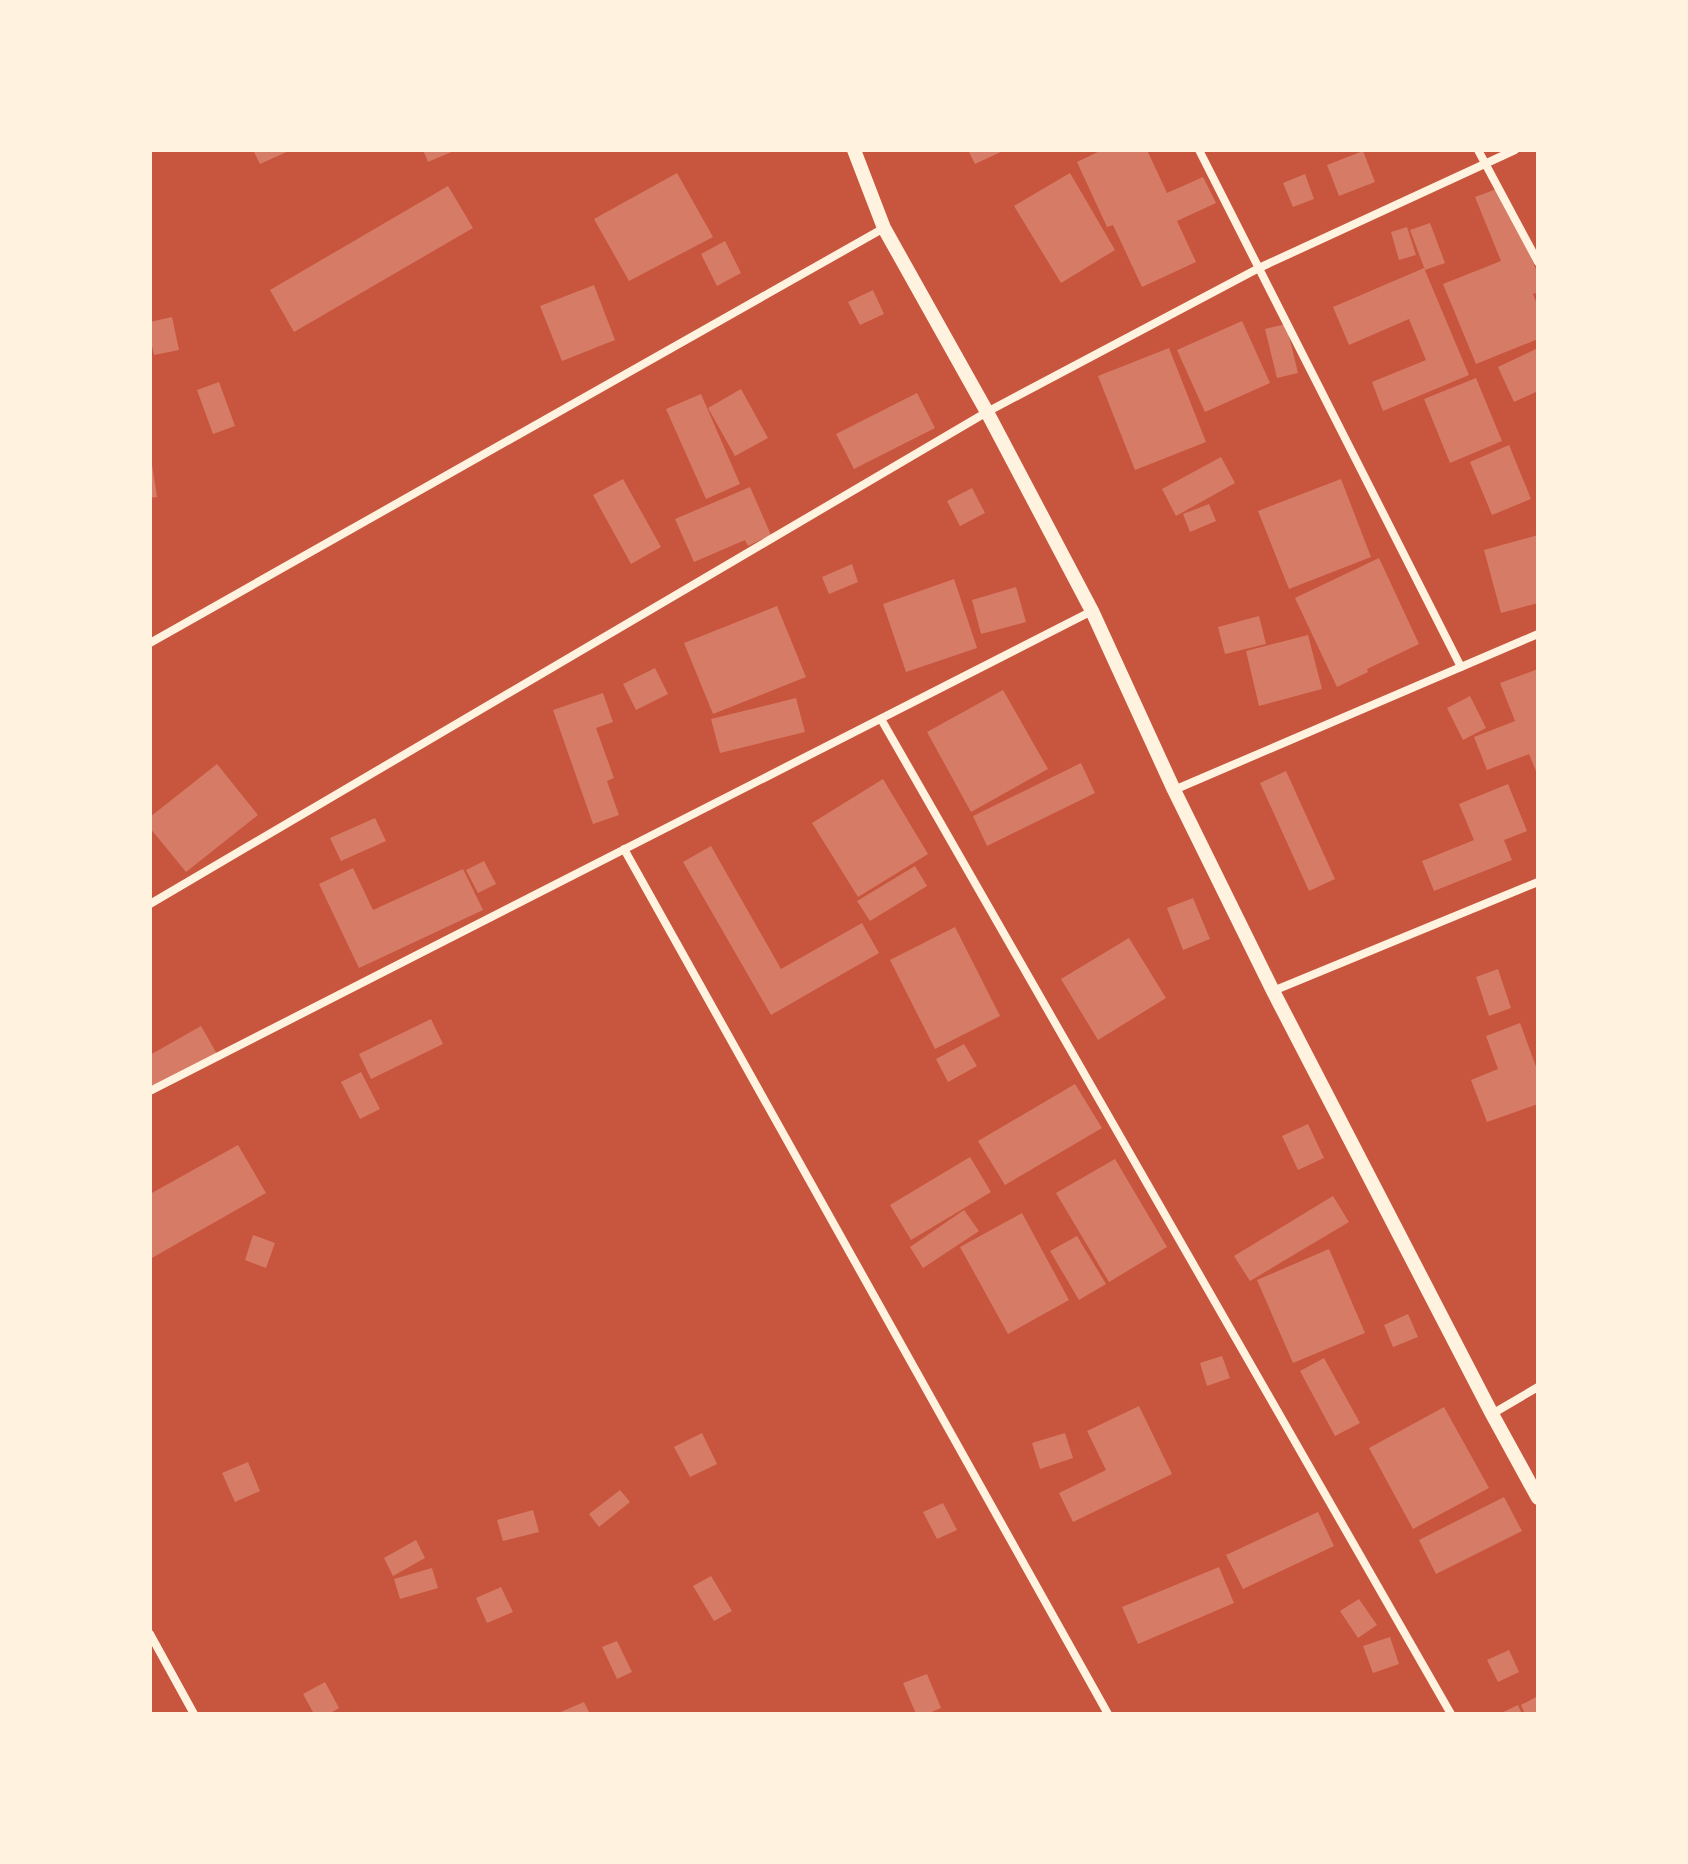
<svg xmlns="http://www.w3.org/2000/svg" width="1688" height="1864" viewBox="0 0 1688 1864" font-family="'PT Serif',serif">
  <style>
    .building { fill: #d67c66 }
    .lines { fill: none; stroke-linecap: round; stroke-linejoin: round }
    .minor { stroke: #fff3e0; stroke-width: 8 }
    .tertiary { stroke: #fff3e0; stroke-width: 14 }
  </style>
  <rect width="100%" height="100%" fill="#c8553d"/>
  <!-- building -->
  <g class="building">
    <path d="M253,150H291L260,164Z"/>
    <path d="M423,150H456L428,162Z"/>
    <path d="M968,150H1005L975,164Z"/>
    <path d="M1102,150H1147L1167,193L1203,177L1216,203L1177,221L1196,262L1142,287L1113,225L1107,227L1077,162Z"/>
    <path d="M1363,151L1375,182L1339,196L1327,165Z"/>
    <path d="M677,173L713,237L629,281L594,219Z"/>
    <path d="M1070,173L1115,250L1061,283L1014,206Z"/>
    <path d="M1305,174L1314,199L1293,207L1283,183Z"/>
    <path d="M448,186L473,228L294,332L270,290Z"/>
    <path d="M1502,187L1538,274V292L1533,294L1538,307V339L1476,364L1443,284L1501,261L1475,197Z"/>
    <path d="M1430,223L1445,263L1425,270L1410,230Z"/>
    <path d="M1407,227L1416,255L1399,260L1391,232Z"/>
    <path d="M725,241L741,273L717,286L701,254Z"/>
    <path d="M1424,268L1469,375L1383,411L1372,382L1426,360L1409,319L1349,345L1333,307Z"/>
    <path d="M594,285L615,340L562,361L540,306Z"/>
    <path d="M873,290L884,314L860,325L848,302Z"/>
    <path d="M172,317L179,350L154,355L150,337V322Z"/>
    <path d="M1242,321L1270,383L1205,412L1177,350Z"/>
    <path d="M1286,324L1298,373L1277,378L1265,329Z"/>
    <path d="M1169,348L1206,442L1135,470L1098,376Z"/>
    <path d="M1538,348V391L1514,402L1498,367Z"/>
    <path d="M1476,378L1502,441L1450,463L1424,399Z"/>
    <path d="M219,382L235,426L213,434L197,390Z"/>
    <path d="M741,389L768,438L735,456L708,408Z"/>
    <path d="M917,393L935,428L854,469L836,434Z"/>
    <path d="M701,394L740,484L706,499L666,409Z"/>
    <path d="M1509,445L1531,499L1492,515L1470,462Z"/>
    <path d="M1221,457L1235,483L1176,516L1162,489Z"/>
    <path d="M150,465H152L157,497L150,498Z"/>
    <path d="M623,479L661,547L631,564L593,495Z"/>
    <path d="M1341,479L1371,557L1289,589L1258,511Z"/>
    <path d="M750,487L771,535L748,546L745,540L694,562L675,519Z"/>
    <path d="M972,488L985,513L960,526L947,501Z"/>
    <path d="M1209,504L1216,521L1190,532L1183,514Z"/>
    <path d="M1538,535V603L1501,613L1484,550Z"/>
    <path d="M1379,558L1419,644L1367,669L1368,672L1337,687L1295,598Z"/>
    <path d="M852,564L858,582L829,594L822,577Z"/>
    <path d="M954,579L977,648L906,672L883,604Z"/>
    <path d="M1016,587L1026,622L981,634L972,600Z"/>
    <path d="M777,606L806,677L713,714L684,643Z"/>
    <path d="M1259,616L1266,644L1225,654L1218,627Z"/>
    <path d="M1308,635L1322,689L1259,706L1246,651Z"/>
    <path d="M655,668L668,694L636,710L623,684Z"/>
    <path d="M1538,669V776L1529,754L1487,770L1474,737L1515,721L1500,683Z"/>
    <path d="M1003,690L1048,769L971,812L927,732Z"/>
    <path d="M603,693L613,722L596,728L614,778L607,781L619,815L593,824L553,710Z"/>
    <path d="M1470,696L1486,728L1463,740L1447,708Z"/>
    <path d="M796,698L805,732L720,753L711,719Z"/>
    <path d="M1081,763L1095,793L987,846L973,816Z"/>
    <path d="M217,764L258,815L186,872L150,828V817Z"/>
    <path d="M1286,771L1335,879L1309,891L1260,783Z"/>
    <path d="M883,779L928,854L858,897L812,823Z"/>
    <path d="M1508,784L1527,831L1504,840L1512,860L1434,891L1422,861L1474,840L1459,804Z"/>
    <path d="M375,818L386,841L341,861L330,838Z"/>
    <path d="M711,846L781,969L862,923L879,953L771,1015L683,862Z"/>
    <path d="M484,861L496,884L478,893L466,870Z"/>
    <path d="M915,866L927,886L870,921L857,901Z"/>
    <path d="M353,868L373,910L463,869L483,910L359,968L319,884Z"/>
    <path d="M1193,898L1210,939L1183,950L1167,908Z"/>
    <path d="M955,927L1000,1016L935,1049L890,960Z"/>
    <path d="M1129,938L1166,998L1098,1040L1061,979Z"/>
    <path d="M1498,969L1511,1008L1489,1016L1476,977Z"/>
    <path d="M431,1019L443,1044L371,1079L359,1054Z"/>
    <path d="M1520,1023L1538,1072V1104L1487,1122L1471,1080L1498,1069L1486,1036Z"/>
    <path d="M201,1026L217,1054L150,1092V1055Z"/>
    <path d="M964,1044L977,1066L948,1082L936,1059Z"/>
    <path d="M361,1072L380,1109L360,1119L341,1082Z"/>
    <path d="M1075,1084L1102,1128L1005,1185L978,1141Z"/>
    <path d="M1308,1124L1324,1158L1298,1170L1282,1136Z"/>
    <path d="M238,1145L266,1193L150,1259V1194Z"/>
    <path d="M970,1157L991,1192L911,1240L890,1205Z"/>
    <path d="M1115,1159L1167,1247L1109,1282L1056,1193Z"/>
    <path d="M1333,1196L1349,1222L1250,1281L1234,1256Z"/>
    <path d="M964,1210L979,1231L923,1268L910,1247Z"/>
    <path d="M1022,1213L1069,1300L1008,1334L960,1247Z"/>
    <path d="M253,1235L275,1243L266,1268L245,1260Z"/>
    <path d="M1077,1236L1106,1284L1079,1300L1050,1251Z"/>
    <path d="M1329,1249L1365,1333L1293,1363L1257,1280Z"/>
    <path d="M1408,1314L1418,1337L1393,1347L1384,1325Z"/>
    <path d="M1222,1356L1230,1378L1207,1386L1200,1363Z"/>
    <path d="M1324,1358L1360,1423L1335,1436L1300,1371Z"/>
    <path d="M1139,1406L1172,1474L1073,1522L1059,1493L1106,1470L1087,1431Z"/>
    <path d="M1444,1407L1489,1488L1413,1529L1369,1448Z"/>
    <path d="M702,1433L717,1464L690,1477L674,1447Z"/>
    <path d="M1065,1433L1073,1458L1040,1469L1032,1443Z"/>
    <path d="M248,1462L260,1491L235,1502L222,1473Z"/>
    <path d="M620,1490L630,1502L599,1527L589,1514Z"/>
    <path d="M1504,1497L1522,1531L1436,1574L1419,1540Z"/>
    <path d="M943,1503L957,1530L937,1539L923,1512Z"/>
    <path d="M533,1510L539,1532L503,1541L497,1520Z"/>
    <path d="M1318,1512L1334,1546L1243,1589L1226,1555Z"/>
    <path d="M416,1540L425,1558L393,1576L384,1558Z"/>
    <path d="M1219,1567L1234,1603L1138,1644L1122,1607Z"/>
    <path d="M432,1568L438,1588L400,1599L394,1579Z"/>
    <path d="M711,1576L732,1611L714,1621L693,1586Z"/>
    <path d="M501,1587L513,1612L487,1623L476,1598Z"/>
    <path d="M1359,1599L1377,1625L1358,1638L1340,1611Z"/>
    <path d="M1390,1637L1399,1664L1373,1673L1363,1646Z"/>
    <path d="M617,1641L632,1672L617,1679L602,1647Z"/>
    <path d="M1509,1650L1519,1672L1498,1682L1487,1660Z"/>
    <path d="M927,1674L941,1708L927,1714H916L903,1683Z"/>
    <path d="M325,1682L339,1708L329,1714H314L303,1694Z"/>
    <path d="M1538,1696V1714H1525L1521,1705Z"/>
    <path d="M584,1702L590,1714H556Z"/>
    <path d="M1518,1705L1522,1714H1499Z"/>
  </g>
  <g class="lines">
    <!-- minor -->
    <g class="minor">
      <path d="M1199,150L1461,667"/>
      <path d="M1478,150L1538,262"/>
      <path d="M150,643L884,228"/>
      <path d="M881,719L1451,1714"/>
      <path d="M1174,790L1538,634"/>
      <path d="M624,849L1108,1714"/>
      <path d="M150,904L987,412L1259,268L1515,150"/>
      <path d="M1273,991L1538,882"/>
      <path d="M150,1091L1092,611"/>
      <path d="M1492,1414L1538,1387"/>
      <path d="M150,1634L194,1714"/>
    </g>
    <!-- tertiary -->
    <path class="tertiary" d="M854,150L884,228L987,412L1092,611L1174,790L1273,991L1492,1414L1538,1498"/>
  </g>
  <!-- border -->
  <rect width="1688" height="1864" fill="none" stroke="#fff3e0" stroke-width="304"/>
</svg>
